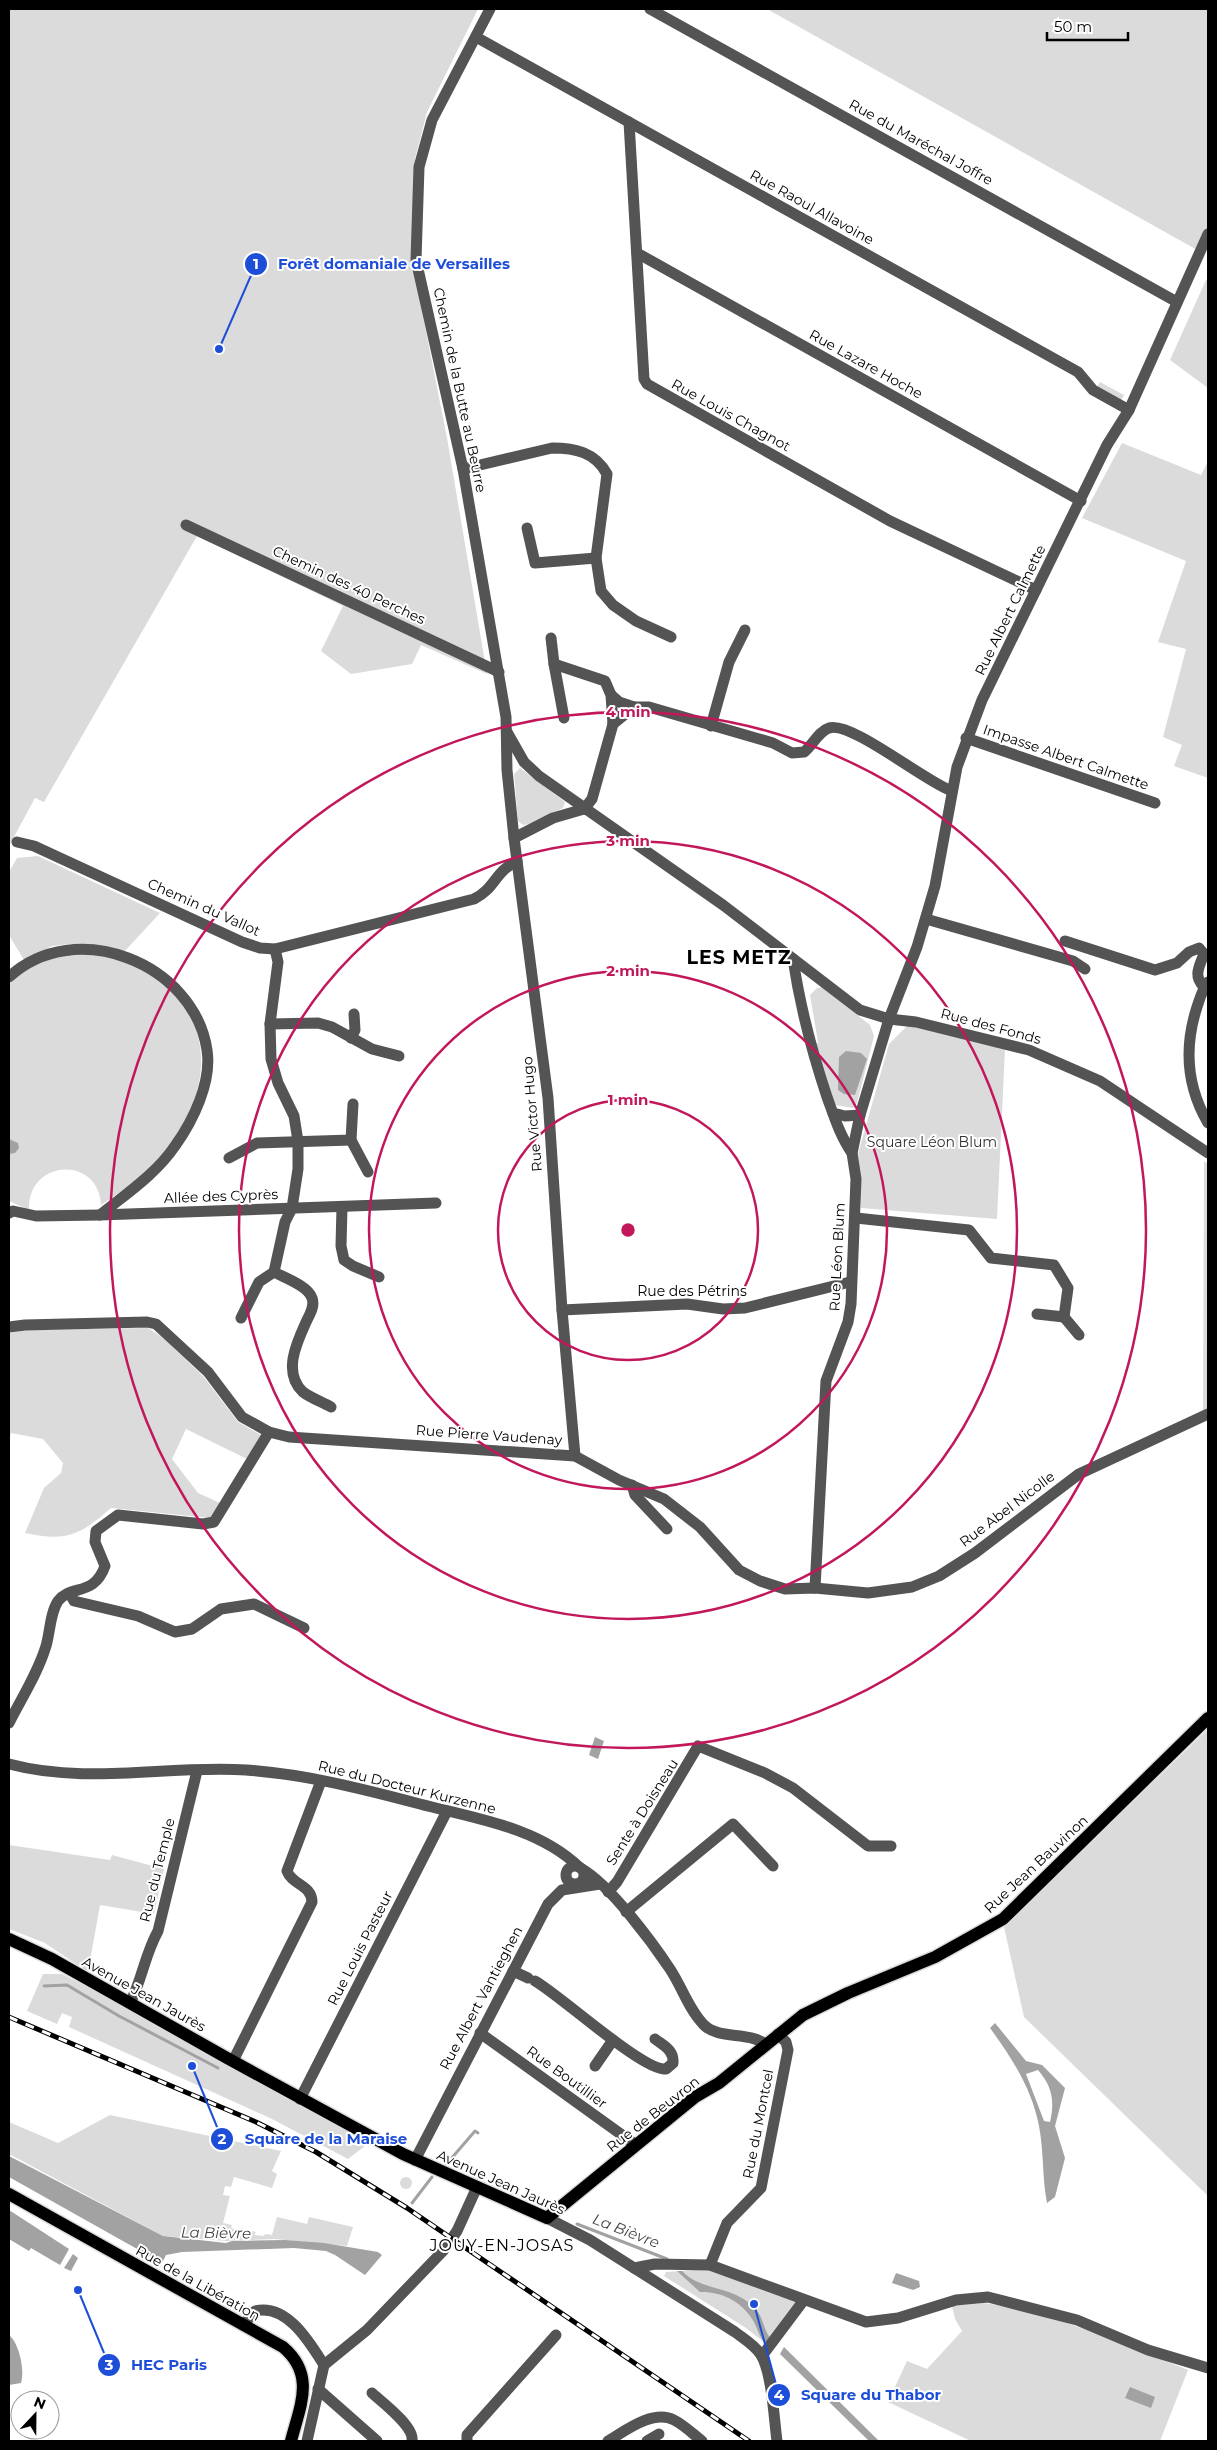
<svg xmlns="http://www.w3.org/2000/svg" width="1217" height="2450" viewBox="0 0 1217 2450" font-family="Montserrat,sans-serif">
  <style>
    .green { fill: #dbdbdb }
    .water { fill: #a2a2a2; fill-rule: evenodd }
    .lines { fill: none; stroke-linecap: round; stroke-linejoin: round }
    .stream { stroke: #a2a2a2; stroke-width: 3 }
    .major-casing { stroke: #dbdbdb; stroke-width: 15 }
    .minor { stroke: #545454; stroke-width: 11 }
    .major { stroke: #000; stroke-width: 12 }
    .rail-casing { stroke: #000; stroke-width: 5 }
    .rail { stroke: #fff; stroke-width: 3; stroke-dasharray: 9; stroke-linecap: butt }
    .ring { fill: none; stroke: #c2185b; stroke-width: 2.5 }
    .labels { text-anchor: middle; stroke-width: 4; stroke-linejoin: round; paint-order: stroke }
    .street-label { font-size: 14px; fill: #000; stroke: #fff }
    .park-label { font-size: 14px; fill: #323232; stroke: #fff }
    .water-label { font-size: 15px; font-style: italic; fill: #434343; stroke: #fff }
    .quarter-label { font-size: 16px; letter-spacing: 1px; fill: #000; stroke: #fff }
    .district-label { font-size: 19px; font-weight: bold; letter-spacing: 1px; fill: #000; stroke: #fff }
    .centre { fill: #c2185b; stroke: #fff; stroke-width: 2.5 }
    .ring-label { font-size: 15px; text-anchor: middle; font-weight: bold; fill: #c2185b; stroke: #fff; stroke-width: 4; stroke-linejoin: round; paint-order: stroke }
    .leader { fill: none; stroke: #1d4ed8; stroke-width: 2 }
    .callout-dot { fill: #1d4ed8; stroke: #fff; stroke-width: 2 }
    .mark-label { font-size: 15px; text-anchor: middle; font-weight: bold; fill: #fff }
    .callout-label { font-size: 15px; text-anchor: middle; font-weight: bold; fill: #1d4ed8; stroke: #fff; stroke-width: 4; stroke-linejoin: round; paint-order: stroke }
  </style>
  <rect width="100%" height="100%" fill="#fff"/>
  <!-- green -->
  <g class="green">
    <path d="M9,9H478L427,112L415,159L412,260L447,438L487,674L421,645L412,664L351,674L321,651L343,606L197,536L44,802L35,798L9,846Z"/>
    <path d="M767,9H1208V229L1199,251Z"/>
    <path d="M1206,280H1208V388L1170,360Z"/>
    <path d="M1100,382L1124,395L1121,401L1097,387Z"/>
    <path d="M1122,443L1201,475L1208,461V778L1174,766L1182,745L1163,737L1186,649L1158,642L1186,561L1082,518Z"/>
    <path d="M520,768L565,802L563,808L529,824L523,825L518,821L514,774Z"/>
    <path d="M38,856L160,913L124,952L70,944L52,946L24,960L9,935V872L17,858Z"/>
    <path d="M57,955C73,955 92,953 107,956C127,960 145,971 161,983C219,1030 208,1094 167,1149C150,1172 125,1189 101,1205C99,1155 27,1159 29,1210L9,1201V983L25,969Z"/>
    <path d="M822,987L870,1025L874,1036L857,1103L853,1108L835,1105L814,1049L818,1042L810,995L817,988Z"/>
    <path d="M908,1025L1005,1049L997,1219L861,1208L858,1154L889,1044Z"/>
    <path d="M1204,1161L1208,1164V1409L1203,1412Z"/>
    <path d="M148,1328L162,1337L203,1376L238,1422L261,1435L247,1459L186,1429L172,1459L198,1493L220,1503L210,1518L111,1508C80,1535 67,1542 25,1533L44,1488L61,1473L63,1463L43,1439L11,1433L9,1441V1333L26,1330Z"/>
    <path d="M1208,1729V2196L1024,2017L1004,1927Z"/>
    <path d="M9,1845L110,1860L112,1855L164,1869L154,1914L100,1905L88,1972L45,1943L9,1929Z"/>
    <path d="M43,1974H62L131,2010L369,2143L348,2159L272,2119L69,2027L72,2017L62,2013L57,2024L27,2011Z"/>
    <path d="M110,2115L281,2151L272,2171L277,2174L272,2188L234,2177L231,2187L225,2186L223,2195L230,2196L223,2223L232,2225L231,2228L239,2231L241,2228L256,2232L254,2235L264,2236L265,2234L272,2235L277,2217L307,2224L309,2217L353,2227L347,2246L274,2239L225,2241L163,2236L9,2154V2122L58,2143Z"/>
    <circle cx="406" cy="2183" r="6"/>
    <path d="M709,2269L804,2300L765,2343L746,2328L664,2276L666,2272Z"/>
    <path d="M984,2303C1056,2313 1122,2344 1188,2370L1160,2441H971L888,2402L907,2361L927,2369L962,2331L955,2319L952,2306Z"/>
  </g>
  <!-- water -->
  <g class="water">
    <path d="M846,1051L861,1053L867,1059L855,1095L844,1094L838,1090L839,1057Z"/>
    <path d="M9,1139L18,1143L19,1148L15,1153L9,1154Z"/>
    <path d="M595,1737L604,1741L598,1759L589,1755Z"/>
    <path d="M995,2023L1026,2061L1042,2065L1065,2088L1055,2126L1065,2158L1055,2197L1047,2203C1042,2177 1044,2152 1039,2126C1032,2089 1012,2058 990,2028ZM1038,2070C1052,2086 1055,2101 1050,2122L1044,2121L1026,2074Z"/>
    <path d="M9,2156L163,2236L226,2243L232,2241L285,2240L324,2243L378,2252L382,2255L365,2275L335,2255L326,2251L294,2248L182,2252L166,2255L162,2263L9,2177Z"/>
    <path d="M9,2210L69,2249L60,2265L31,2248L29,2251L9,2239Z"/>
    <path d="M73,2254L78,2258L71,2271L64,2268Z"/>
    <path d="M677,2271H682C702,2292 730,2284 754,2307C763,2316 763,2328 770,2338L765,2343C758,2335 757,2325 750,2316C739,2300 719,2291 700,2292Z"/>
    <path d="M896,2273L919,2281L920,2287L913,2290L892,2283Z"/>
    <path d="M9,2335C19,2343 25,2370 21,2383L9,2385Z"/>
    <path d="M784,2347L879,2441H869L780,2354Z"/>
    <path d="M1130,2387L1155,2397L1151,2408L1125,2398Z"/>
  </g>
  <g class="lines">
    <!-- stream -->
    <g class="stream">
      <path d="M44,1986L67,1985L119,2016L218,2068"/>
      <path d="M444,2167L475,2131L478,2133"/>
      <path d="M412,2203L432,2177"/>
      <path d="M577,2224L667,2259"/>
    </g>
    <!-- major casing -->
    <g class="major-casing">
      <g id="major">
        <path d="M9,1939L52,1959L227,2058L403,2154L547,2218L695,2097L719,2083L803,2015L848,1993L935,1957L1003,1919L1208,1718"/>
        <path d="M9,2194L283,2347C316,2375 300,2406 291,2441"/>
      </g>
    </g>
    <!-- minor -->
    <g class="minor">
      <path d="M490,9L432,120L419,167L416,260L463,469L506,717L507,770L514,838L548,1098L562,1310L575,1456"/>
      <path d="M650,9L1177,302"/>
      <path d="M476,37L1078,372L1093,390L1129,410"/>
      <path d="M629,122L644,379L647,384L890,521L1036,590"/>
      <path d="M637,253L1081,501"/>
      <path d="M463,469L552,448C575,448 595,452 607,474L596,558L601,591L613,605L636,621L671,637"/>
      <path d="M186,525L499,672"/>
      <path d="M527,528L535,563L596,558"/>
      <path d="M551,638L554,664"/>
      <path d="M611,695L619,702L634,707"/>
      <path d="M564,718L554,664L605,681L611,695L613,724"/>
      <path d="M711,726L729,662L745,630"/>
      <path d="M507,732L524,762L539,776L723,905L860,1010L889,1019L916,1022L1029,1050L1100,1081L1208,1153"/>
      <path d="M966,738L1155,803"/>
      <path d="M584,809L592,799L613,724L634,707H649L773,743L792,753L804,752C812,746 819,731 829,728C850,720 927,783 952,791"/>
      <path d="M514,838L553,818L584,809"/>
      <path d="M17,842L34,846L242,942L260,948L275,949L474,899C496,888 494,872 517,861"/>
      <path d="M926,919L1073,961L1085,969"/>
      <path d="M1065,941L1155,970L1177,963L1189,952L1199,948L1204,954C1199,967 1193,976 1204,987"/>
      <path d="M793,959C800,1006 812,1052 827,1097C834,1116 840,1136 852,1153"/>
      <path d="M9,977C75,916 194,963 207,1050C212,1082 193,1121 175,1146C156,1174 126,1194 100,1215"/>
      <path d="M1208,982C1202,990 1200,998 1197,1007C1184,1047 1187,1087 1208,1123"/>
      <path d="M270,1024L318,1023L332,1027L372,1049L399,1056"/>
      <path d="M351,1038L355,1030L354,1014"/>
      <path d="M833,1113L845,1116L860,1115"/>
      <path d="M351,1140L368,1172"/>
      <path d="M229,1158L257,1143L351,1140L353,1104"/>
      <path d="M342,1207L341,1246L344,1260L353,1266L379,1277"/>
      <path d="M9,1213L13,1211L36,1216L100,1215L436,1203"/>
      <path d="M856,1218L969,1230L991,1258L1054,1265L1068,1288L1064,1317L1079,1335"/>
      <path d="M274,1272C285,1278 308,1286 312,1298C315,1306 310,1314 307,1320C297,1342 282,1372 303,1392C311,1398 322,1402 331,1407"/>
      <path d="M562,1310L687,1304L723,1309L745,1308L850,1282"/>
      <path d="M1037,1314L1064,1317"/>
      <path d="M241,1318L259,1282L274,1272L285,1222L292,1208L298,1169V1141L294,1116L278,1083L271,1059L270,1024L278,962L275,949"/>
      <path d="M9,1327L25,1325L147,1322L156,1324L208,1372L242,1417L269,1432L289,1437L575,1456L619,1480L664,1499L700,1527L739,1570L760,1581L785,1589L815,1588L868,1593L912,1587L939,1576L975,1553L1079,1474L1208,1414"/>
      <path d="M632,1485L635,1495L667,1529"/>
      <path d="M815,1588L826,1381L848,1322L851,1304L856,1179L852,1153L860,1115L889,1019L917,947L935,886L957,767L982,700L1107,445L1129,410L1208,234"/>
      <path d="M70,1594L74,1601L138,1616L175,1632L192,1629L221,1609L254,1604L304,1628"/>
      <path d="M9,1723C21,1699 38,1673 46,1646C50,1633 50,1613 58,1601C71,1584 94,1597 105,1566L95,1542L96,1531L118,1515L203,1524L214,1522L269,1432"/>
      <path d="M9,1764C88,1785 166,1765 246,1770C305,1774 363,1789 420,1804C473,1818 538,1827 579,1867"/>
      <circle cx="575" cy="1875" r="9"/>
      <path d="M582,1869C610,1885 652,1942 670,1969C682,1987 689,2010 704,2025C719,2040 748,2031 765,2044"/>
      <path d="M608,1892L617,1882L698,1746L765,1773L793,1788L868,1846H891"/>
      <path d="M626,1912L733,1824L773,1866"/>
      <path d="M513,1971L528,1978"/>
      <path d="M535,1981C560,1995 644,2072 666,2069L673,2063C674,2050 664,2046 655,2039"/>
      <path d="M130,2003C142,1980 145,1954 158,1931L197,1771"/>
      <path d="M480,2033L636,2145"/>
      <path d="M233,2061L312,1902C312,1885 292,1885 287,1871L321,1781"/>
      <path d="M595,2066L613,2040"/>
      <path d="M300,2099L447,1811"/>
      <path d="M415,2160L548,1904L562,1890L600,1884"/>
      <path d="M547,2218L590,2240L735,2332C744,2339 755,2345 761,2355C772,2373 774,2419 777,2441"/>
      <path d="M710,2265L727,2223L761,2188L788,2050L786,2042L778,2034"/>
      <path d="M634,2268L655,2264L710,2265L866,2322L898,2318L956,2300L988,2297L1077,2320L1148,2350L1208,2368"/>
      <path d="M243,2325L255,2311C287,2303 310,2343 324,2365"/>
      <path d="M762,2356L804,2300"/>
      <path d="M324,2365L367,2330L443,2251L457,2231L477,2187"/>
      <path d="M318,2389L377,2441"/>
      <path d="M372,2393C382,2402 415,2427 412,2441"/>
      <path d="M307,2441L324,2365"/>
      <path d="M467,2441V2435L556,2335"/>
      <path d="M608,2441C625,2431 653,2409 674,2420C684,2425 693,2434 702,2441"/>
      <path d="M647,2441L659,2434"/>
    </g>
    <!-- major -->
    <use href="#major" class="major"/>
    <!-- rail casing -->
    <g class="rail-casing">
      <path id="rail" d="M9,2017L256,2122L316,2152L407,2208L749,2441"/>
    </g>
    <!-- rail -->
    <use href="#rail" class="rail"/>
  </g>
  <!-- distance rings -->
  <g class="ring">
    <circle cx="628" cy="1230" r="130"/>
    <circle cx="628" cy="1230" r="259"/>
    <circle cx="628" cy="1230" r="389"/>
    <circle cx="628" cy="1230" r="518"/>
  </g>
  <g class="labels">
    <!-- street labels -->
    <g class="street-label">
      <text transform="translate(921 142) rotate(29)" y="5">Rue du Maréchal Joffre</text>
      <text transform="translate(812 207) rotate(29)" y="5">Rue Raoul Allavoine</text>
      <text transform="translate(866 364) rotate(29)" y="5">Rue Lazare Hoche</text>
      <text transform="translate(460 390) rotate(78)" y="5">Chemin de la Butte au Beurre</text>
      <text transform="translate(731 415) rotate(29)" y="5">Rue Louis Chagnot</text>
      <text transform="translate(349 585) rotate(25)" y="5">Chemin des 40 Perches</text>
      <text transform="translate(1010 610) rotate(-64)" y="5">Rue Albert Calmette</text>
      <text transform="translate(1066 757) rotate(19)" y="5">Impasse Albert Calmette</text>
      <text transform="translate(204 907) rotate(24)" y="5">Chemin du Vallot</text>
      <text transform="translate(991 1026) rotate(15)" y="5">Rue des Fonds</text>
      <text transform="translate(532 1114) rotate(-95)" y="5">Rue Victor Hugo</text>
      <text transform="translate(221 1196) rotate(-2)" y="5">Allée des Cyprès</text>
      <text transform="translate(837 1257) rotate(-87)" y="5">Rue Léon Blum</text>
      <text x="692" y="1296">Rue des Pétrins</text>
      <text transform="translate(489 1435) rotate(4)" y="5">Rue Pierre Vaudenay</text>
      <text transform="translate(1007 1509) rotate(-37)" y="5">Rue Abel Nicolle</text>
      <text transform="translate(407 1787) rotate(14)" y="5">Rue du Docteur Kurzenne</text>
      <text transform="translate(642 1812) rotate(-58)" y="5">Sente à Doisneau</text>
      <text transform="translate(1036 1864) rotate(-43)" y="5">Rue Jean Bauvinon</text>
      <text transform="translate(157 1870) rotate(-76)" y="5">Rue du Temple</text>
      <text transform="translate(360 1948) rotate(-63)" y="5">Rue Louis Pasteur</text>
      <text transform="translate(144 1994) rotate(29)" y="5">Avenue Jean Jaurès</text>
      <text transform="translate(481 1998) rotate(-62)" y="5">Rue Albert Vantieghen</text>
      <text transform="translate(567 2077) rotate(36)" y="5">Rue Boutillier</text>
      <text transform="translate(653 2114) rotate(-38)" y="5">Rue de Beuvron</text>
      <text transform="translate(758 2124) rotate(-79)" y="5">Rue du Montcel</text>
      <text transform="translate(501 2182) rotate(24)" y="5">Avenue Jean Jaurès</text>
      <text transform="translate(198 2283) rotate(29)" y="5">Rue de la Libération</text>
    </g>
    <!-- park labels -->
    <g class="park-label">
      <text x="932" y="1147">Square Léon Blum</text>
    </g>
    <!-- water labels -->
    <g class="water-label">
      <text transform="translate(626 2231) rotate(21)" y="5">La Bièvre</text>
      <text transform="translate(216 2233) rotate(1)" y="5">La Bièvre</text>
    </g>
    <!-- quarter labels -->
    <g class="quarter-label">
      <text x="502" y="2251">JOUY-EN-JOSAS</text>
    </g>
    <!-- district labels -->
    <g class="district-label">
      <text x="739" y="964">LES METZ</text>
    </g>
  </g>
  <circle cx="628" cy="1230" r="8" class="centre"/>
  <g class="ring-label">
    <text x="628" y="717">4 min</text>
    <text x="628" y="846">3 min</text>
    <text x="628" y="976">2 min</text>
    <text x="628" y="1105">1 min</text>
  </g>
  <!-- callouts -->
  <path class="leader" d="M219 349L256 264M192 2066L222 2139M78 2290L109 2365M754 2304L779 2395"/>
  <g class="callout-dot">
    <circle cx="219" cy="349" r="5"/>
    <circle cx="192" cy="2066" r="5"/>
    <circle cx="78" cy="2290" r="5"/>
    <circle cx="754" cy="2304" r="5"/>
    <circle cx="256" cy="264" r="12"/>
    <circle cx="222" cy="2139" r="12"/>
    <circle cx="109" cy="2365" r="12"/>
    <circle cx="779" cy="2395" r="12"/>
  </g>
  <g class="mark-label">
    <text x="256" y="269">1</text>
    <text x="222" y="2144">2</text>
    <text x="109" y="2370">3</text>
    <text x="779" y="2400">4</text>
  </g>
  <g class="callout-label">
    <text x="394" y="269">Forêt domaniale de Versailles</text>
    <text x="326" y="2144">Square de la Maraise</text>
    <text x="169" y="2370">HEC Paris</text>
    <text x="871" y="2400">Square du Thabor</text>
  </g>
  <!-- border -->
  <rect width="1217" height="2450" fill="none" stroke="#000000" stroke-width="20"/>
  <!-- north arrow -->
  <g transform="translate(35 2415) rotate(22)"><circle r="24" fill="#ffffff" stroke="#999999"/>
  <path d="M0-4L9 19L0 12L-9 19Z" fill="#000000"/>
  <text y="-8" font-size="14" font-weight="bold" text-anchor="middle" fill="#000000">N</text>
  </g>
  <!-- scale -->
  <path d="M1047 32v8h81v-8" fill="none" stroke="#000000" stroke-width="2.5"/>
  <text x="1054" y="32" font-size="15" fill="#000000" stroke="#ffffff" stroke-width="4" paint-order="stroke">50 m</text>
</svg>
